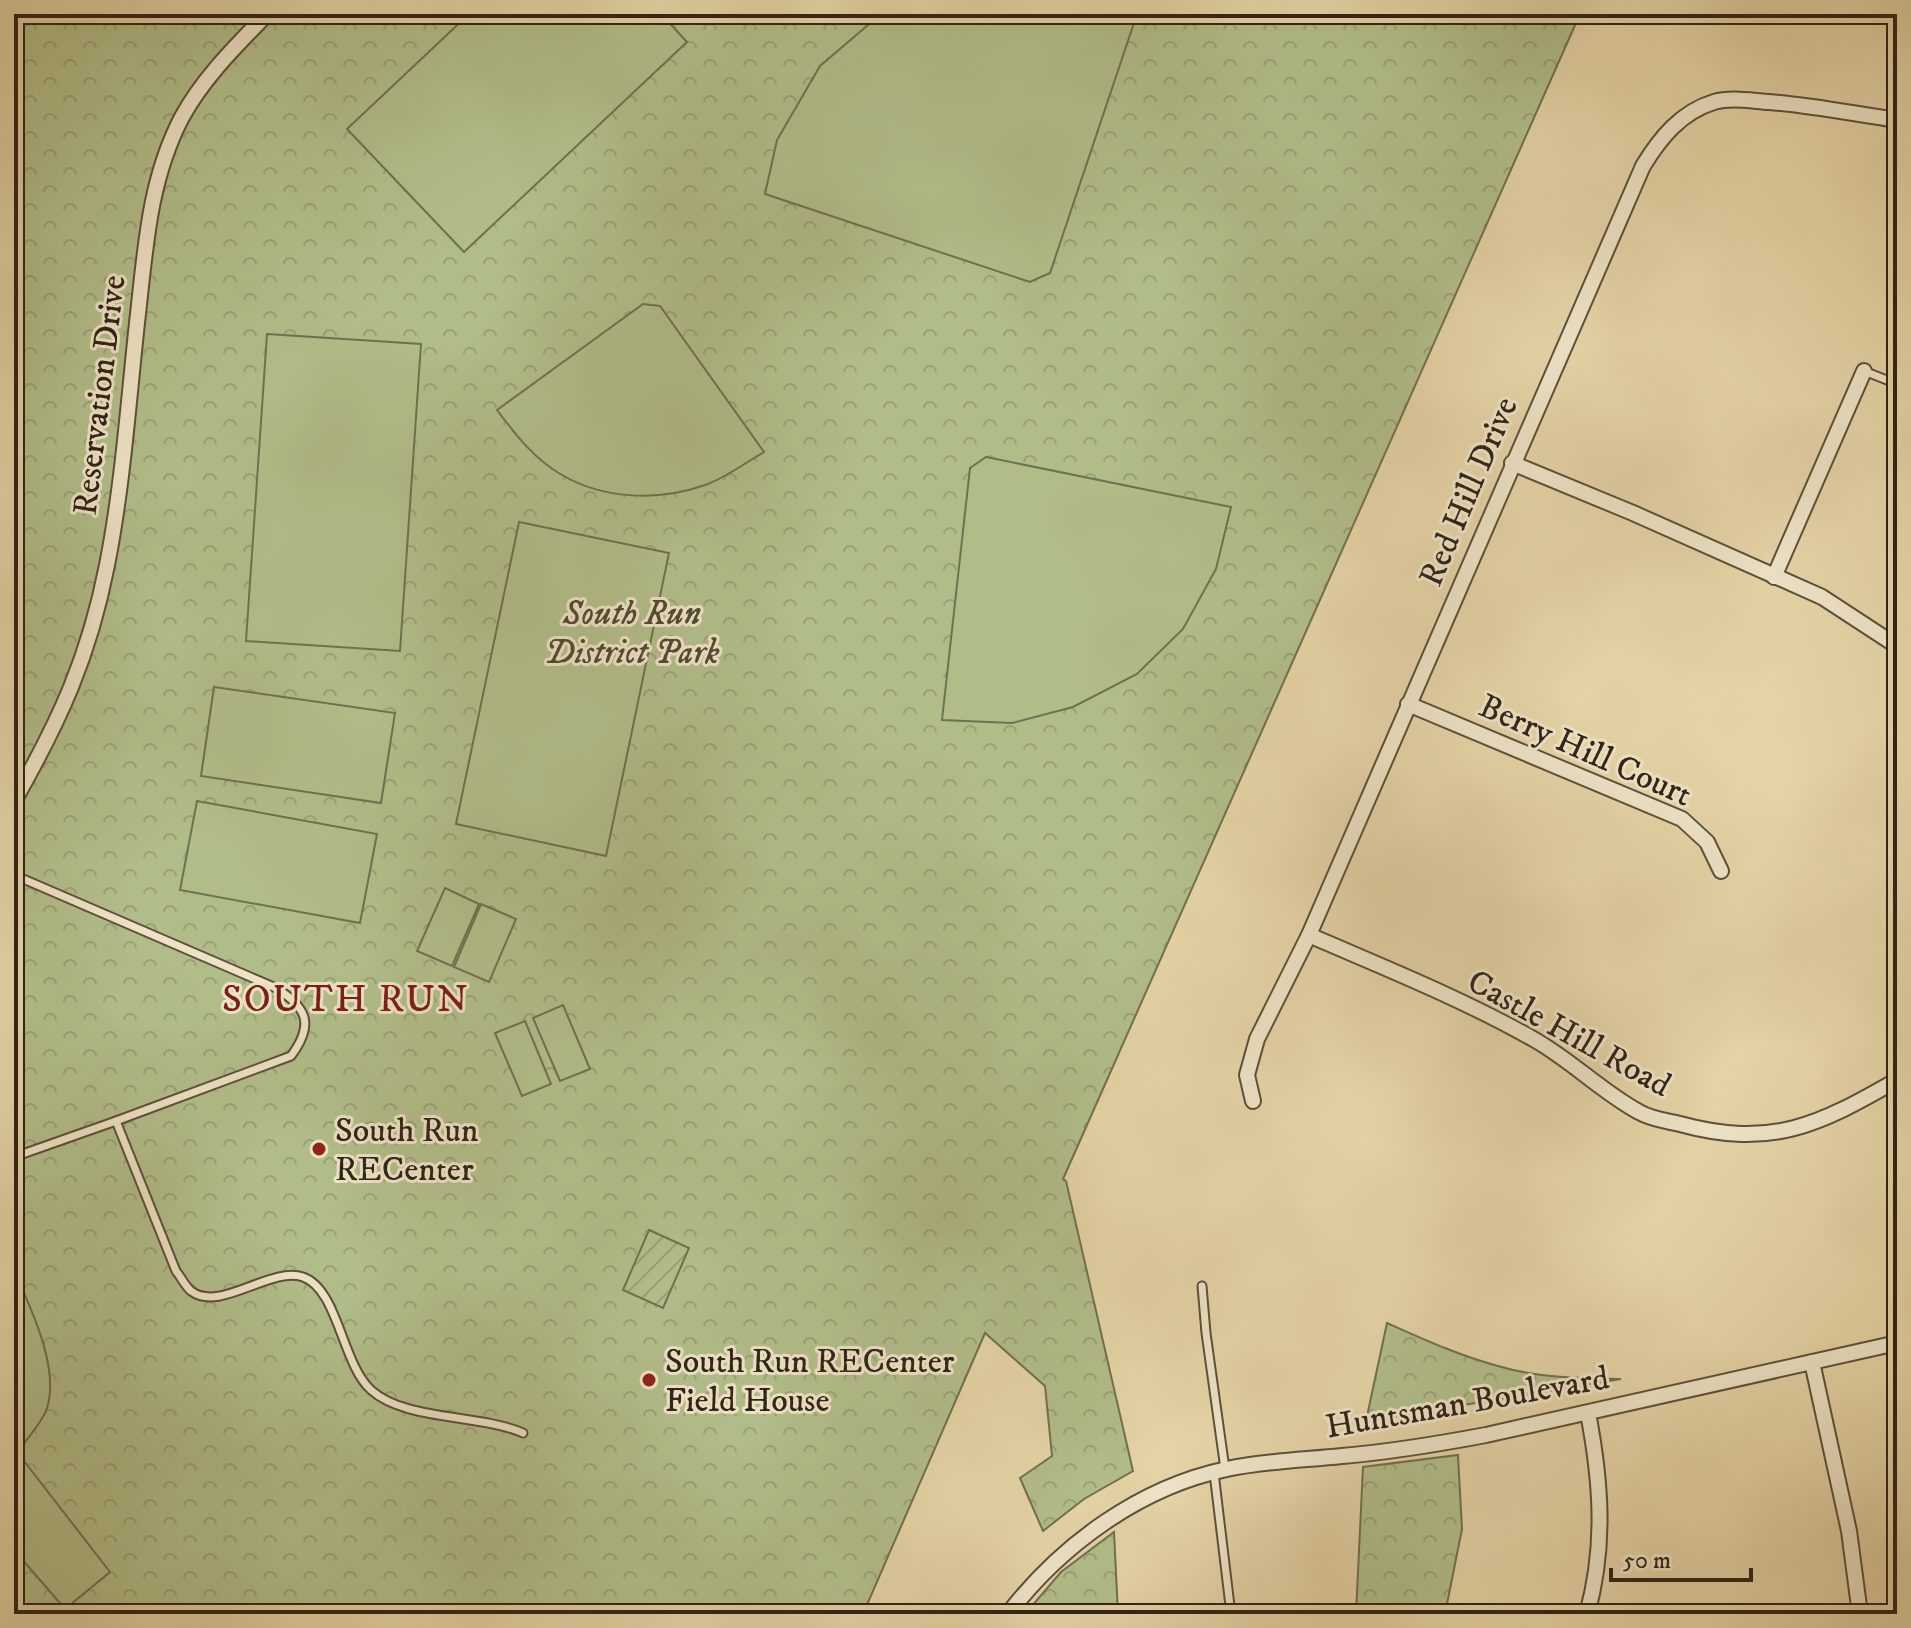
<svg xmlns="http://www.w3.org/2000/svg" width="1911" height="1628" viewBox="0 0 1911 1628" font-family="'IM FELL DW Pica',serif">
  <style>
    .forest { fill: url(#forest-crowns); stroke: #717050; stroke-width: 2 }
    .garden { fill: url(#garden-furrows); stroke: #717050; stroke-width: 2 }
    .pitch { fill: #b1bd89; stroke: #717050; stroke-width: 2 }
    .lines { fill: none; stroke-linecap: round; stroke-linejoin: round }
    .service-casing { stroke: #5e503a; stroke-width: 11 }
    .minor-casing { stroke: #5e503a; stroke-width: 18 }
    .service { stroke: #ede2c5; stroke-width: 7 }
    .minor { stroke: #ede2c5; stroke-width: 14 }
    .poi-dot { fill: #8f2418; stroke: #ede2c5; stroke-width: 3 }
    .labels { text-anchor: middle; stroke-width: 6; stroke-linejoin: round; paint-order: stroke }
    .street-label { font-size: 34px; fill: #312416; stroke: #ede2c5 }
    .park-label { font-size: 34px; font-style: italic; fill: #514a33; stroke: #ede2c5 }
    .poi-label { font-size: 34px; fill: #312416; stroke: #ede2c5; text-anchor: start }
    .quarter-label { font-size: 38px; letter-spacing: 2px; fill: #7a1f14; stroke: #ede2c5 }
  </style>
  <defs>
    <pattern id="forest-crowns" width="20" height="18" patternUnits="userSpaceOnUse" patternTransform="scale(2)"><rect width="20" height="18" fill="#b1bd89"/><path d="M2 6a3 3 0 1 1 6 0M12 15a3 3 0 1 1 6 0" fill="none" stroke="#99a276"/></pattern>
    <pattern id="garden-furrows" width="10" height="10" patternUnits="userSpaceOnUse" patternTransform="scale(2)"><rect width="10" height="10" fill="#b1bd89"/><path d="M-1 1l2-2M0 10L10 0M9 11l2-2" fill="none" stroke="#99a276"/></pattern>
  </defs>
  <rect width="100%" height="100%" fill="#e4d3a6"/>
  <filter id="stains"><feTurbulence type="fractalNoise" baseFrequency=".0025" numOctaves="4"/><feColorMatrix values="0 0 0 0 .2 0 0 0 0 .09 0 0 0 0 .02 0 0 0 .5 -.17"/></filter>
  <radialGradient id="worn" r=".72"><stop offset=".6" stop-color="#630" stop-opacity="0"/><stop offset="1" stop-color="#630" stop-opacity=".3"/></radialGradient>
  <!-- forest -->
  <g class="forest">
    <path d="M14,14H1580L1063,1179L1066,1181L1133,1471L1084,1499L1043,1531L1020,1478L1052,1456L1045,1386L985,1333L863,1614H14Z"/>
    <path d="M1387,1323C1423,1339 1460,1356 1498,1366C1538,1378 1580,1378 1621,1379L1366,1421Z"/>
    <path d="M1458,1455L1462,1529L1445,1614H1356L1363,1467Z"/>
    <path d="M1114,1532L1118,1614H1025L1061,1572Z"/>
  </g>
  <!-- garden -->
  <path class="garden" d="M649,1230L689,1248L663,1308L623,1290Z"/>
  <!-- pitch -->
  <g class="pitch">
    <path d="M469,14H661L687,42L464,252L347,129Z"/>
    <path d="M885,14H1137L1050,273L1030,282L765,194L777,140L820,66L875,19Z"/>
    <path d="M643,304L660,306L764,452C746,462 726,478 705,485C660,501 605,500 562,475C535,460 515,434 497,410Z"/>
    <path d="M267,334L421,344L400,651L246,641Z"/>
    <path d="M986,457L1231,507L1216,569L1183,629L1137,674L1073,707L1012,723L942,720L970,468Z"/>
    <path d="M519,522L669,553L606,856L456,824Z"/>
    <path d="M214,687L395,713L381,803L201,776Z"/>
    <path d="M197,801L377,834L360,923L180,890Z"/>
    <path d="M445,888L479,904L452,966L417,951Z"/>
    <path d="M481,904L516,919L489,982L454,967Z"/>
    <path d="M563,1005L590,1069L560,1081L533,1018Z"/>
    <path d="M525,1021L551,1084L522,1096L495,1033Z"/>
    <path d="M14,1270C30,1307 60,1367 47,1408C43,1422 28,1436 20,1450L24,1461L110,1572L65,1609L14,1550Z"/>
  </g>
  <g class="lines">
    <!-- service casing -->
    <g class="service-casing">
      <g id="service">
        <path d="M1864,371L1897,384"/>
        <path d="M14,875L276,988C308,1008 314,1025 291,1056L116,1121L176,1271C181,1277 185,1286 191,1291C220,1313 270,1266 303,1277C338,1289 342,1364 371,1390C405,1421 480,1414 523,1433"/>
        <path d="M14,1157L116,1121"/>
        <path d="M1202,1286L1206,1333L1225,1469"/>
        <path d="M1214,1473L1231,1614"/>
      </g>
    </g>
    <!-- minor casing -->
    <g class="minor-casing">
      <g id="minor">
        <path d="M1512,463L1633,513L1822,597L1897,646"/>
        <path d="M1774,577L1864,371"/>
        <path d="M1408,704L1682,819L1707,842L1721,871"/>
        <path d="M14,801C60,720 89,657 107,565C124,479 129,391 139,305C146,240 151,176 182,117C204,77 236,46 267,14"/>
        <path d="M1309,935C1385,968 1463,999 1535,1040C1572,1061 1602,1092 1639,1112C1651,1119 1667,1121 1680,1124C1771,1149 1819,1125 1897,1080"/>
        <path d="M1253,1101L1247,1075L1257,1039L1309,935L1643,166C1660,138 1681,112 1714,102C1731,97 1752,101 1769,102C1812,105 1854,114 1897,120"/>
        <path d="M1812,1362L1849,1531L1860,1614"/>
        <path d="M1008,1614C1061,1545 1140,1487 1227,1469C1264,1461 1303,1460 1342,1456C1390,1452 1438,1444 1486,1435L1897,1343"/>
        <path d="M1587,1614C1606,1546 1601,1481 1588,1413"/>
      </g>
    </g>
    <!-- service -->
    <use href="#service" class="service"/>
    <!-- minor -->
    <use href="#minor" class="minor"/>
  </g>
  <!-- markers -->
  <g class="poi-dot">
    <circle cx="319" cy="1149" r="8"/>
    <circle cx="649" cy="1380" r="8"/>
  </g>
  <g class="labels">
    <!-- street labels -->
    <g class="street-label">
      <text transform="translate(98 395) rotate(-83)" y="12">Reservation Drive</text>
      <text transform="translate(1467 491) rotate(-67)" y="12">Red Hill Drive</text>
      <text transform="translate(1586 749) rotate(24)" y="12">Berry Hill Court</text>
      <text transform="translate(1570 1032) rotate(29)" y="12">Castle Hill Road</text>
      <text transform="translate(1467 1401) rotate(-10)" y="12">Huntsman Boulevard</text>
    </g>
    <!-- park labels -->
    <g class="park-label">
      <text x="632" y="624">South Run<tspan x="632" dy="39">District Park</tspan></text>
    </g>
    <!-- poi labels -->
    <g class="poi-label">
      <text x="335" y="1141">South Run<tspan x="335" dy="39">RECenter</tspan></text>
      <text x="665" y="1372">South Run RECenter<tspan x="665" dy="39">Field House</tspan></text>
    </g>
    <!-- quarter labels -->
    <g class="quarter-label">
      <text x="346" y="1011">SOUTH RUN</text>
    </g>
  </g>
  <!-- margin -->
  <rect width="1911" height="1628" fill="none" stroke="#e4d3a6" stroke-width="48"/>
  <rect x="16" y="16" width="1879" height="1596" fill="none" stroke="#312416" stroke-width="4"/>
  <rect x="24" y="24" width="1863" height="1580" fill="none" stroke="#312416" stroke-width="2"/>
  <!-- scale -->
  <path d="M1611 1568v12h140v-12" fill="none" stroke="#312416" stroke-width="4"/>
  <text x="1623" y="1568" font-size="24" fill="#312416" stroke="#ede2c5" stroke-width="6" paint-order="stroke">50 m</text>
  <rect width="100%" height="100%" filter="url(#stains)"/>
  <rect width="100%" height="100%" fill="url(#worn)"/>
</svg>
